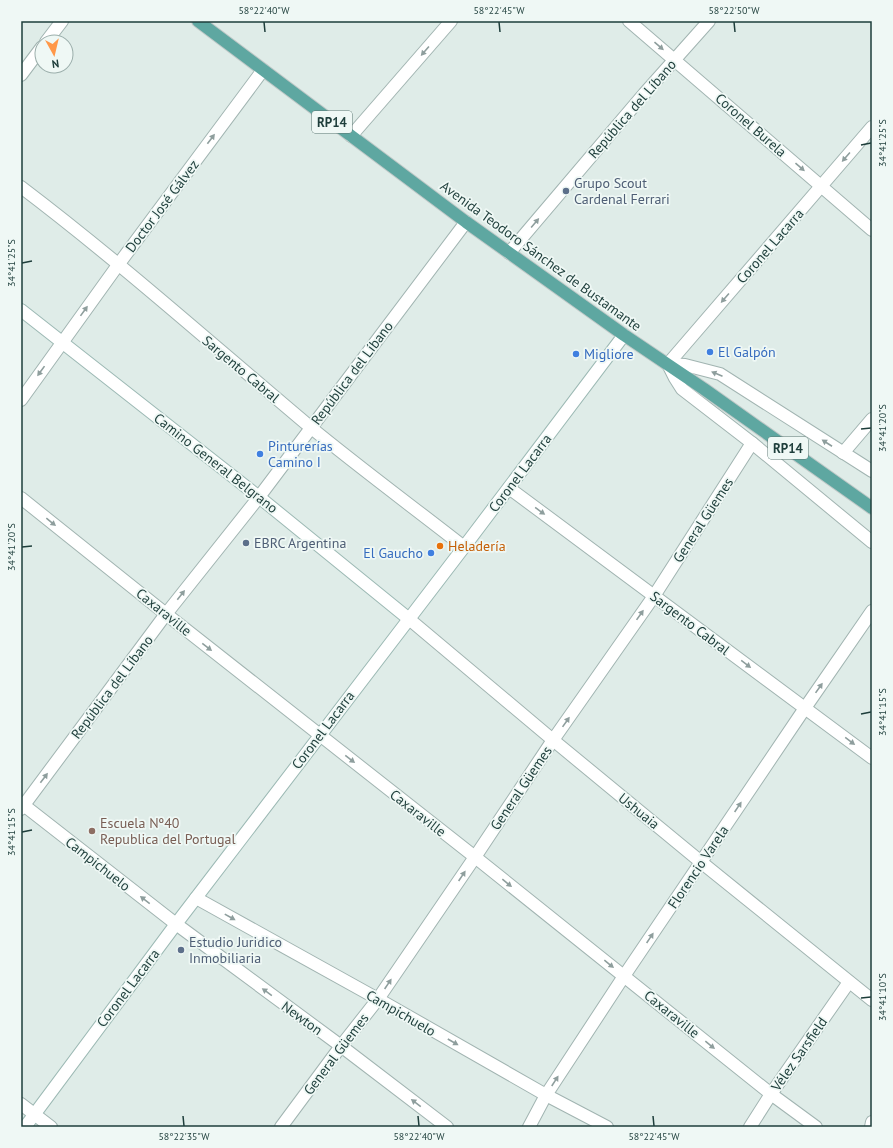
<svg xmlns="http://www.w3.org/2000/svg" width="893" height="1148" viewBox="0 0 893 1148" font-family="'PT Sans',sans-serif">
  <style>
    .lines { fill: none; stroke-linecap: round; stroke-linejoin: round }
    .street-casing { stroke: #a1b4b1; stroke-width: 14 }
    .secondary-casing { stroke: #9cb9b4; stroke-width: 14 }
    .primary-casing { stroke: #c0c9c8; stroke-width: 14 }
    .street { stroke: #fff; stroke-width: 12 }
    .secondary { stroke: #fff; stroke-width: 12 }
    .primary { stroke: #5ea7a1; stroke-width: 12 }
    .oneway { fill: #8e9e9d }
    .ticks { fill: none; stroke: #1e3e3b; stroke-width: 1.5 }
    .service-dot { fill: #5c6f8a; stroke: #eff8f5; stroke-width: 1.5 }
    .shop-dot { fill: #3f7fe0; stroke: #eff8f5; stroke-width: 1.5 }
    .food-dot { fill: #e8710a; stroke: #eff8f5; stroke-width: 1.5 }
    .education-dot { fill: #8d6e63; stroke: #eff8f5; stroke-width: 1.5 }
    .labels { text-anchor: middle; stroke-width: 3.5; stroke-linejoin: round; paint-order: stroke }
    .shield { fill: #eff8f5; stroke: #5d7673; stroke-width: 1 }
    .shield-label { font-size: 13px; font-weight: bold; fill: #1e3e3b }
    .street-label { font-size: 14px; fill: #1e3e3b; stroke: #eff8f5 }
    .service-label { font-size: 14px; fill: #4e5e75; stroke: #eff8f5; text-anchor: start }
    .shop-label { font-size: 14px; fill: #366cbe; stroke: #eff8f5; text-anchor: start }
    .food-label { font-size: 14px; fill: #c56008; stroke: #eff8f5; text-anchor: start }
    .education-label { font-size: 14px; fill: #785e54; stroke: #eff8f5; text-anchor: start }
    .neatline { fill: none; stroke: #1e3e3b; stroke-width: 1.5 }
    .ticks-label { font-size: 10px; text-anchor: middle; fill: #1e3e3b }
  </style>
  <rect width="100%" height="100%" fill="#dfece8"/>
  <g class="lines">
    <!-- street casing -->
    <g class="street-casing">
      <g id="street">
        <path d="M629,21L872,230"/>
        <path d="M46,42L62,21"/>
        <path d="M21,75L42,47"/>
        <path d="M351,136L451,21"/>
        <path d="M21,187C120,262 214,346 309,426C360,468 413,507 464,547"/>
        <path d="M509,253L644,94L709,21"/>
        <path d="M668,364L872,127"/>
        <path d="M668,364L675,378L682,389L752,443L872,542"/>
        <path d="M668,364L685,365L720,374L872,471"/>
        <path d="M21,400L118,265L263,70"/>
        <path d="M843,453L872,419"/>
        <path d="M509,488L872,758"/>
        <path d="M21,498L166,614L475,857L771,1094L816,1127"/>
        <path d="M409,619L553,740L701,862L872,1000"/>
        <path d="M21,803L176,924L341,1046L447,1127"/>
        <path d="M21,809L166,614L259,497L466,222"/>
        <path d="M196,898L378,999L546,1095L607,1127"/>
        <path d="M21,1104L51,1127"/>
        <path d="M281,1127L341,1046L378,999L475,857L553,740L654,596L752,443"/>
        <path d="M529,1127L546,1095L624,976L805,708L872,611"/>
        <path d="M750,1127L771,1094L849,982"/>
        <path d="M871,1127L872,1122"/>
      </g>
    </g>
    <!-- secondary casing -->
    <g class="secondary-casing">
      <g id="secondary">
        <path d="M21,310L259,497L409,619"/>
        <path d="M25,1127L176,924L464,547L624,335"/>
      </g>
    </g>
    <!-- primary casing -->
    <g class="primary-casing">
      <path id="primary" d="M198,21L466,222L624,335L704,389L872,508"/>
    </g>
    <!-- street -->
    <use href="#street" class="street"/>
    <!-- secondary -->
    <use href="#secondary" class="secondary"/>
    <!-- primary -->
    <use href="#primary" class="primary"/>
  </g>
  <!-- one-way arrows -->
  <defs><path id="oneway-solid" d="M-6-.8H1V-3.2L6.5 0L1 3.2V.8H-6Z"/></defs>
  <g class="oneway">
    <use href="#oneway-solid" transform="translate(659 46) rotate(41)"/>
    <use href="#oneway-solid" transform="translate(425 51) rotate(131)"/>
    <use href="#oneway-solid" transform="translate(211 139) rotate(-53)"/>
    <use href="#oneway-solid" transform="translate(846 157) rotate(131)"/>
    <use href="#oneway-solid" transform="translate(800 167) rotate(41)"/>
    <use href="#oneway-solid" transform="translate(535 223) rotate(-50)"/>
    <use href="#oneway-solid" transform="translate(725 298) rotate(131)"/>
    <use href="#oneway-solid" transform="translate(84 311) rotate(-54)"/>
    <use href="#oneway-solid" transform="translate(41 371) rotate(126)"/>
    <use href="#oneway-solid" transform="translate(717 374) rotate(-157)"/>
    <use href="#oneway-solid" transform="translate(827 443) rotate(-147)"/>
    <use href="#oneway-solid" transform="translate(540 511) rotate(36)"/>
    <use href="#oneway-solid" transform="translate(51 522) rotate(39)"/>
    <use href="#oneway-solid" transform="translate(181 595) rotate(-52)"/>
    <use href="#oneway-solid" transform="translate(640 615) rotate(-55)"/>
    <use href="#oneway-solid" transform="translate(207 647) rotate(38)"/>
    <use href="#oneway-solid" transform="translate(746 664) rotate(37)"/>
    <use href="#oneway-solid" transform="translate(819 688) rotate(-55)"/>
    <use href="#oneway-solid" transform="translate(566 722) rotate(-55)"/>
    <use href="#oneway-solid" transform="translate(850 741) rotate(37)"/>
    <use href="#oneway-solid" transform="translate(350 759) rotate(38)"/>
    <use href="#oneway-solid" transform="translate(44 778) rotate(-53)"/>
    <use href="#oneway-solid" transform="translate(738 807) rotate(-56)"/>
    <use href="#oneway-solid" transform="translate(462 876) rotate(-56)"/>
    <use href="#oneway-solid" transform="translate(507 883) rotate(39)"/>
    <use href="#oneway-solid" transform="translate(145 900) rotate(-142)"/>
    <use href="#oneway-solid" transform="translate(230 917) rotate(29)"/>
    <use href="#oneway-solid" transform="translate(650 938) rotate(-56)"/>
    <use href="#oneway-solid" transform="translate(609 964) rotate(39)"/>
    <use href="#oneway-solid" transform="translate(388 984) rotate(-56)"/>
    <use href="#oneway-solid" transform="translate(267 992) rotate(-144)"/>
    <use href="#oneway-solid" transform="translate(453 1042) rotate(30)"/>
    <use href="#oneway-solid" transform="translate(710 1045) rotate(39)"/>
    <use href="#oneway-solid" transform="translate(555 1081) rotate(-57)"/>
    <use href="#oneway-solid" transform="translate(416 1103) rotate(-143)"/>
  </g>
  <!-- ticks -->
  <path class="ticks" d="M264,22L265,32M499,22L500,32M734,22L735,32M861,145L871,143M22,263L32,261M861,429L871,428M22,547L32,546M861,714L871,712M22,832L32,830M861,998L871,997M183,1116L184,1126M418,1116L419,1126M653,1116L654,1126"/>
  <!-- markers -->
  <g class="service-dot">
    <circle cx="566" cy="191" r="4"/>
    <circle cx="246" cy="543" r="4"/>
    <circle cx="181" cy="950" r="4"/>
  </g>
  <g class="shop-dot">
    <circle cx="710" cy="352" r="4"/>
    <circle cx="576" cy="354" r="4"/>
    <circle cx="260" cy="454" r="4"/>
    <circle cx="431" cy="553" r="4"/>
  </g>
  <circle class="food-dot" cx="440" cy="546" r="4"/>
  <circle class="education-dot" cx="92" cy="831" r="4"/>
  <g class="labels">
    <!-- shield labels -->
    <g class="shield">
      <rect x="312" y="111" width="40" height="22" rx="3"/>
      <rect x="768" y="437" width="40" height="22" rx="3"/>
    </g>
    <g class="shield-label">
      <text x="332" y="127">RP14</text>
      <text x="788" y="453">RP14</text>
    </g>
    <!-- street labels -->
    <g class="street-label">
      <text transform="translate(632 109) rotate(-49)" y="5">República del Líbano</text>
      <text transform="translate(751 125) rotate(41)" y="5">Coronel Burela</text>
      <text transform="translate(162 206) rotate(-53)" y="5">Doctor José Gálvez</text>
      <text transform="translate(770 246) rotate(-49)" y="5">Coronel Lacarra</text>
      <text transform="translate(541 256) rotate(36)" y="5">Avenida Teodoro Sánchez de Bustamante</text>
      <text transform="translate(241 369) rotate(40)" y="5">Sargento Cabral</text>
      <text transform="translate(352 373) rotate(-53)" y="5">República del Líbano</text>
      <text transform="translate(216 463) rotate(38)" y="5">Camino General Belgrano</text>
      <text transform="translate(520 473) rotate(-53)" y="5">Coronel Lacarra</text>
      <text transform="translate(703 520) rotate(-57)" y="5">General Güemes</text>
      <text transform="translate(164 612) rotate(39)" y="5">Caxaraville</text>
      <text transform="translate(690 623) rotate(37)" y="5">Sargento Cabral</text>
      <text transform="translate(112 687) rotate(-53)" y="5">República del Líbano</text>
      <text transform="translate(323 730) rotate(-53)" y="5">Coronel Lacarra</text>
      <text transform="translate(521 788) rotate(-56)" y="5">General Güemes</text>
      <text transform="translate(639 811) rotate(39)" y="5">Ushuaia</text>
      <text transform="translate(418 813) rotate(38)" y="5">Caxaraville</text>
      <text transform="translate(98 864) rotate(38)" y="5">Campichuelo</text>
      <text transform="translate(698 867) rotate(-56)" y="5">Florencio Varela</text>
      <text transform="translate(128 988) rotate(-53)" y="5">Coronel Lacarra</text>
      <text transform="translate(401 1013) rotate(30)" y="5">Campichuelo</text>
      <text transform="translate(672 1014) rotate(39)" y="5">Caxaraville</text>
      <text transform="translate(302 1018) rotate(36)" y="5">Newton</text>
      <text transform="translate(336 1054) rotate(-53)" y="5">General Güemes</text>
      <text transform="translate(799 1054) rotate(-55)" y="5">Vélez Sarsfield</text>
    </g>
    <!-- service labels -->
    <g class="service-label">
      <text x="574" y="188">Grupo Scout<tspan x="574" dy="16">Cardenal Ferrari</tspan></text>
      <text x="254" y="548">EBRC Argentina</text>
      <text x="189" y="947">Estudio Juridico<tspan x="189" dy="16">Inmobiliaria</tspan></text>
    </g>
    <!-- shop labels -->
    <g class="shop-label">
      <text x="718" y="357">El Galpón</text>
      <text x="584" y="359">Migliore</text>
      <text x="268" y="451">Pinturerías<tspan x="268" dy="16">Camino I</tspan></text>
      <text x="423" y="558" text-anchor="end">El Gaucho</text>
    </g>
    <!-- food labels -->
    <g class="food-label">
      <text x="448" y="551">Heladería</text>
    </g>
    <!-- education labels -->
    <g class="education-label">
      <text x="100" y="828">Escuela Nº40<tspan x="100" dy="16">Republica del Portugal</tspan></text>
    </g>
  </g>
  <!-- border -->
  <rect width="893" height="1148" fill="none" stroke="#eff8f5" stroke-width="44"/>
  <!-- north arrow -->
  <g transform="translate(54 54) rotate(172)"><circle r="19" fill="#eff8f5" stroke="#9baeab"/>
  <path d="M0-3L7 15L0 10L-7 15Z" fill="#ff9849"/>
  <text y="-6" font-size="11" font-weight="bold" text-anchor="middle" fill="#1e3e3b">N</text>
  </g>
  <rect x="22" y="22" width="849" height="1104" class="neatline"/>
  <g class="ticks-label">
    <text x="264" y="14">58°22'40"W</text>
    <text x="499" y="14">58°22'45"W</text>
    <text x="734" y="14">58°22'50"W</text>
    <text transform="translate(882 143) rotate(-90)" y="4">34°41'25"S</text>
    <text transform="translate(11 263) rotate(-90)" y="4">34°41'25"S</text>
    <text transform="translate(882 428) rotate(-90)" y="4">34°41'20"S</text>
    <text transform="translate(11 547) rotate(-90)" y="4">34°41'20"S</text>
    <text transform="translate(882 712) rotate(-90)" y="4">34°41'15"S</text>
    <text transform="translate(11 832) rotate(-90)" y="4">34°41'15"S</text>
    <text transform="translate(882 997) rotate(-90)" y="4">34°41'10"S</text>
    <text x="184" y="1140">58°22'35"W</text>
    <text x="419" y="1140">58°22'40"W</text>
    <text x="654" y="1140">58°22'45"W</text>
  </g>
</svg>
